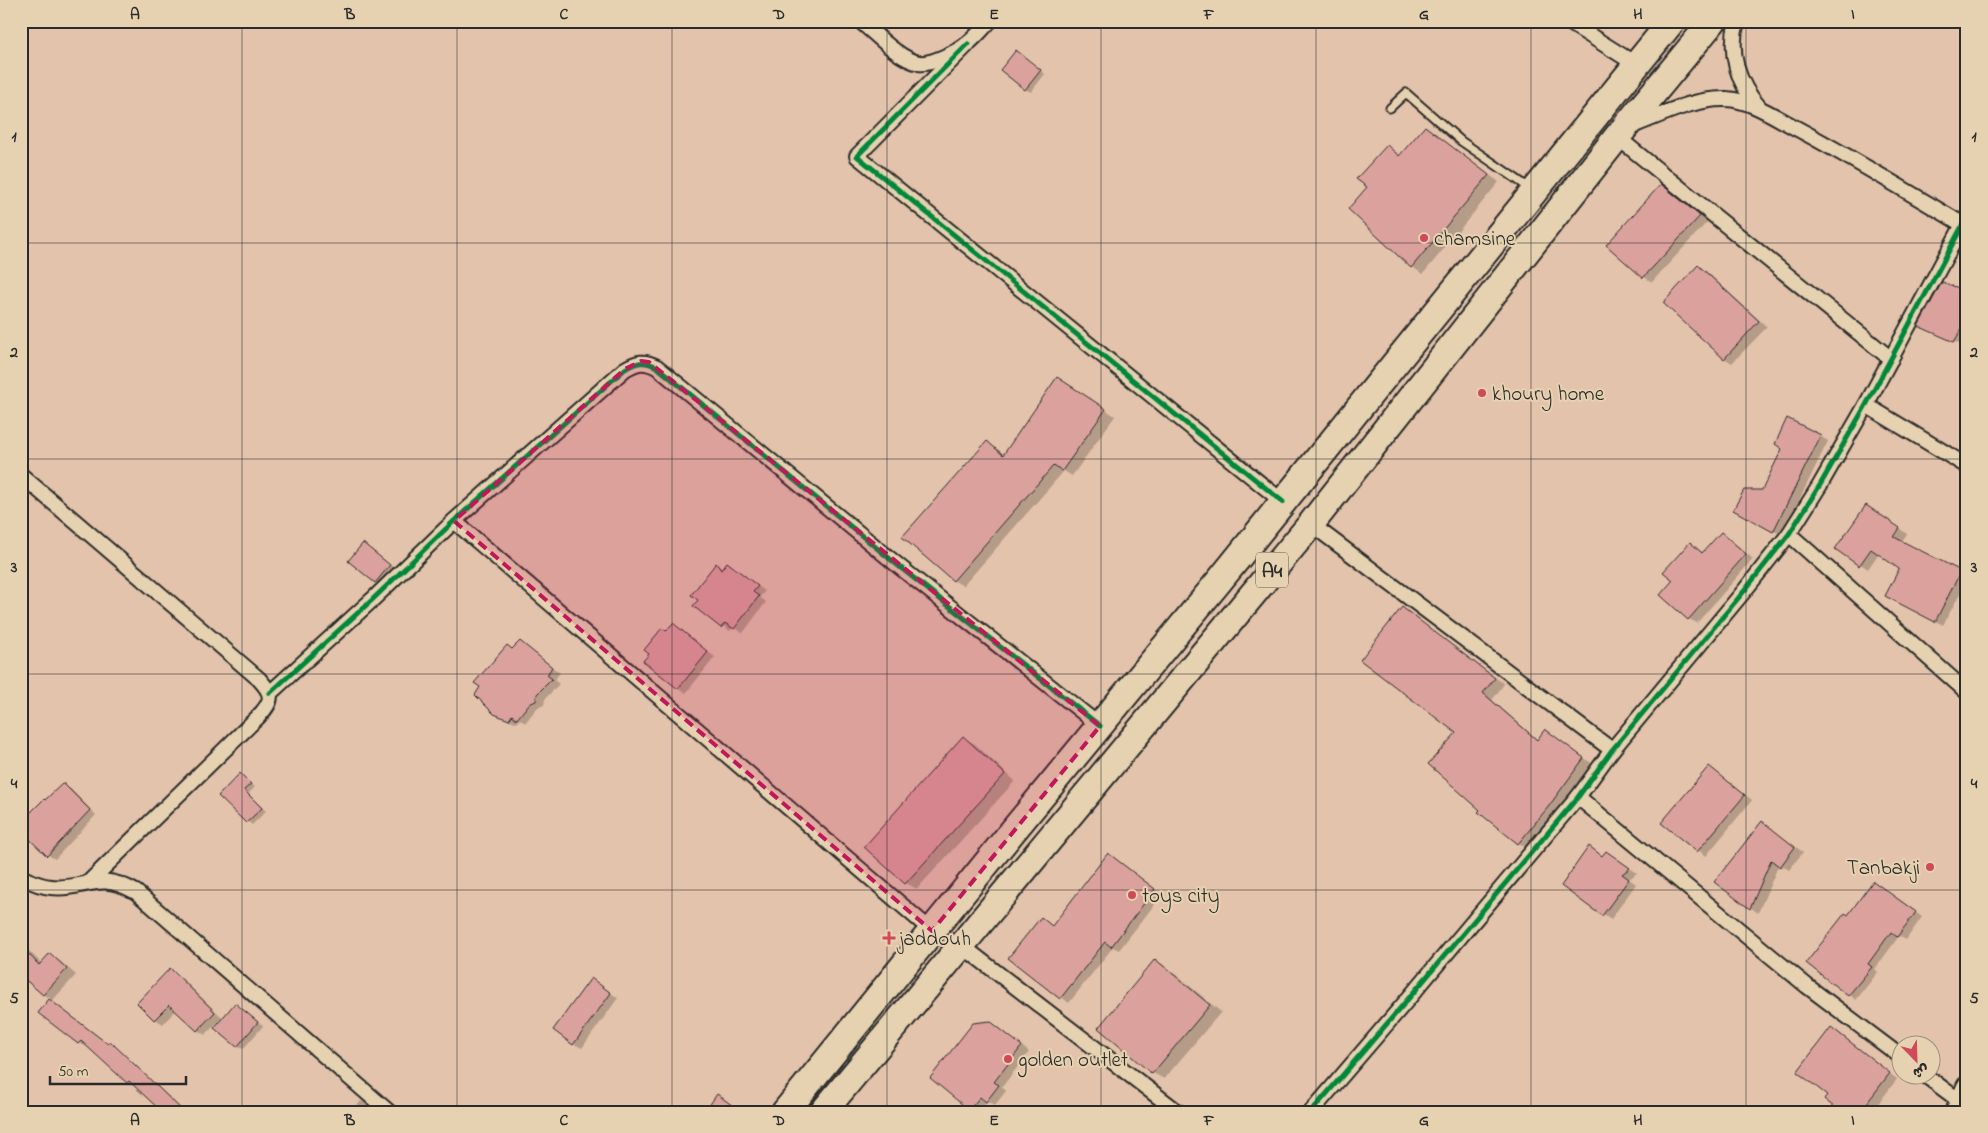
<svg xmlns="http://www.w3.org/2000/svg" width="1988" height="1133" viewBox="0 0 1988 1133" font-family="'Indie Flower','Playpen Sans Arabic',sans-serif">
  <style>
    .shadow { fill: #0003 }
    .building { fill: #dba19d; stroke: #2b2b2b }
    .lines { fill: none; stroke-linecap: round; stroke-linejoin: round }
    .lane-casing { stroke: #2b2b2b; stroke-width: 11 }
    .street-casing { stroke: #2b2b2b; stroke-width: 18 }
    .secondary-casing { stroke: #2b2b2b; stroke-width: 24 }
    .highway-casing { stroke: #2b2b2b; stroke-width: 30 }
    .lane { stroke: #e6d2b1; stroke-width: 7 }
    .street { stroke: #e6d2b1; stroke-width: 14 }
    .secondary { stroke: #e6d2b1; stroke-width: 20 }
    .highway { stroke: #e6d2b1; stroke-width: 26 }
    .cycleway-casing { stroke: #e6d2b1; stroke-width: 8 }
    .cycleway { stroke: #00873e; stroke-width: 5 }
    .marked { fill: #c2185b; fill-opacity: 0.2; stroke: #c2185b; stroke-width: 4; stroke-dasharray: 10 6; stroke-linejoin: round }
    .grid { fill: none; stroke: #2b2b2b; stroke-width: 1; stroke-opacity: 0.55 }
    .poi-dot { fill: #d1495b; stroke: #e6d2b1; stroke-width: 2 }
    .labels { text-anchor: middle; stroke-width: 4; stroke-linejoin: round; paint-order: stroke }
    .shield { fill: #e6d2b1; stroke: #635d53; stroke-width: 1 }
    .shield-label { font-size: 20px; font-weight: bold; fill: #2b2b2b }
    .poi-label { font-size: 21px; fill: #2b2b2b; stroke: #e6d2b1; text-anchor: start }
    .neatline { fill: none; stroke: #2b2b2b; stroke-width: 2 }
    .grid-label { font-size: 16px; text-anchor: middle; font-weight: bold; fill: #2b2b2b }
  </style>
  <rect width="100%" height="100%" fill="#e3c3ab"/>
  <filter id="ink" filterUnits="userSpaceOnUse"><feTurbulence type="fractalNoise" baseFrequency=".02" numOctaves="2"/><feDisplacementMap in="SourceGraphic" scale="10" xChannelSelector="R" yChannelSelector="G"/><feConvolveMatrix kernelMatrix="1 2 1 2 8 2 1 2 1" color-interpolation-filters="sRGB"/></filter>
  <g filter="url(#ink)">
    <!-- shadow -->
    <g class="shadow">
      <path d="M1021,55L1045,74L1031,92L1025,89Z"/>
      <path d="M1425,128L1499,182L1423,274L1412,267L1350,209L1369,187L1388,146L1401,156Z"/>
      <path d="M1662,186L1708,221L1652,282L1644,277L1608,245Z"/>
      <path d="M1698,266L1706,271L1767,327L1732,363L1724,358Z"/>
      <path d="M1967,292V339L1963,345L1928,330Z"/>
      <path d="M1067,384L1115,416L1072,476L1064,471L963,586L953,580L988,442L1005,455Z"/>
      <path d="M1820,436L1828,441L1782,535L1735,509L1762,491Z"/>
      <path d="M1875,511L1907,534L1901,542L1967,576V581L1943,625L1895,600L1901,569L1879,553L1868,569L1837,548Z"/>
      <path d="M1721,534L1729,538L1753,559L1697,623L1689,619L1675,580L1690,544L1704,553Z"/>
      <path d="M368,547L394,568L380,585L375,582Z"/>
      <path d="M716,564L723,569H735L765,591L760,597L766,602L743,633L733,627L730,631L695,606Z"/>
      <path d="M1402,608L1504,684L1492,700L1538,740L1555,737L1594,765L1529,849L1519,843L1480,811L1481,810L1457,733Z"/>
      <path d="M673,625L715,657L686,693L678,688L667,632Z"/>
      <path d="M520,642L560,673L554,680L559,684L545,699L544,705L537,708L525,723L520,719L517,723L494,713L508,646L513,649Z"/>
      <path d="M964,738L975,744L1015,781L917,889L906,883Z"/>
      <path d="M1710,767L1752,800L1706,856L1663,823Z"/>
      <path d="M240,775L255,787L248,794L266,811L252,825L220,796Z"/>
      <path d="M63,785L71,789L96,815L55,859L48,855L46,802Z"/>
      <path d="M1762,823L1803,852L1789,870L1779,864L1758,913L1716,882Z"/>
      <path d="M1607,852L1637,873L1629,879L1636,884L1611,919L1562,886L1597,853L1603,857Z"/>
      <path d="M1117,860L1162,895L1119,950L1113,947L1069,1003L1010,958L1041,919L1054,927Z"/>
      <path d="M1881,887L1922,917L1906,940L1899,936L1875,969L1878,972L1856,1000L1808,963L1849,917Z"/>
      <path d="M21,943L42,964L50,955L60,961L76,975L52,1001L108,1045L110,1043L115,1046L185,1112H164L134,1084L133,1085L127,1082L86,1044L84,1046L79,1043L40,1013L51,999L43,994L21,974Z"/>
      <path d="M1156,961L1167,967L1221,1012L1164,1079L1153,1073L1099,1028Z"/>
      <path d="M170,970L178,975L224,1019L241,1008L263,1026L243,1049L216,1028L223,1019L222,1018L205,1035L197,1030L176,1010L163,1024L155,1019Z"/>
      <path d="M599,985L618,998L582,1048L574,1044Z"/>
      <path d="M998,1027L1029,1052L1002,1087L1006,1091L995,1105L988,1101L979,1112H975L970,1109Z"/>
      <path d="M1832,1029L1897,1079L1872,1112H1842L1828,1095Z"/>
      <path d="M361,1101L368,1104L376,1112H351Z"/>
    </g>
    <!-- building -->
    <g class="building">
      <path d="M1016,50L1041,70L1025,90L1000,70Z"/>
      <path d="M1425,126L1489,175L1411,268L1348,209L1367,187L1356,179L1387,145L1399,156Z"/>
      <path d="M1661,184L1700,216L1643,278L1606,245Z"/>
      <path d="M1698,265L1759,321L1724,359L1663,303Z"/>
      <path d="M1942,282L1967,291V320L1954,342L1918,326Z"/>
      <path d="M1057,377L1106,409L1062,471L1054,465L953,581L902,537L987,441L1003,455Z"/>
      <path d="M1787,418L1821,435L1773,532L1733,510L1744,490H1762L1782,449L1775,444Z"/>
      <path d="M1866,505L1900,528L1894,537L1961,571L1935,622L1885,596L1899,569L1871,549L1859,566L1835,549Z"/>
      <path d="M1721,532L1746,554L1688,620L1660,595L1673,580L1663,572L1690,542L1702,553Z"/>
      <path d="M363,543L390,565L375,583L348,561Z"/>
      <path d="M727,562L758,586L753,592L759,596L734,629L725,623L721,628L693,606L698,600L691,595L716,563L721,570Z"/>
      <path d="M1402,607L1495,678L1483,693L1537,740L1545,729L1584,758L1549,806L1518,844L1478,812L1480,810L1428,764L1456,733L1360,660Z"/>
      <path d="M673,623L708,652L678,689L643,661L649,654L644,650L662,628L666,631Z"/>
      <path d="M520,641L552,667L547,675L552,679L537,694L536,701L529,704L517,719L512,715L509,720L494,714L475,695L480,687L474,683L507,645L512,649Z"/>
      <path d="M963,736L1005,774L905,884L864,847Z"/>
      <path d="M1709,766L1745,795L1697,852L1661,823Z"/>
      <path d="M240,773L251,784L244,790L262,808L246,823L218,796Z"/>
      <path d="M63,783L90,810L47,856L21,831V822L44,799L45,800Z"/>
      <path d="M1762,821L1795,847L1780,867L1771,860L1750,909L1714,882Z"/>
      <path d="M1589,846L1602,856L1606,851L1630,868L1622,874L1629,879L1602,916L1561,886Z"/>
      <path d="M1108,853L1155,889L1111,947L1105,942L1060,999L1008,958L1041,917L1052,926Z"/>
      <path d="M1873,881L1916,912L1897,937L1891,932L1868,964L1872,967L1848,996L1806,963L1845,913L1848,915Z"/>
      <path d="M21,946L39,965L50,953L67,969L43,995L21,976Z"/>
      <path d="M1155,959L1210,1005L1152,1074L1098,1028Z"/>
      <path d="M170,968L215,1012L197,1031L169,1005L154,1020L137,1003Z"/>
      <path d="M591,978L611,993L573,1045L553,1030Z"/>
      <path d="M49,999L108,1044L110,1041L184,1112H162L129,1081L127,1083L81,1041L78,1044L38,1013Z"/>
      <path d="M235,1003L258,1022L237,1047L214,1028Z"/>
      <path d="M990,1021L1022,1046L994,1082L999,1085L986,1102L980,1097L969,1110L930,1078L973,1023Z"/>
      <path d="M1831,1027L1890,1073L1860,1112H1840L1824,1099L1827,1095L1797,1072Z"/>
      <path d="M717,1094L741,1112H705Z"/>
    </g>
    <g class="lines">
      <!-- lane casing -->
      <g class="lane-casing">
        <path id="lane" d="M1390,108L1406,93L1461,141L1531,189"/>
      </g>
      <!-- street casing -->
      <g class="street-casing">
        <g id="street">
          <path d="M860,21C876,34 899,59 919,63C931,65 959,51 968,43C976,37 983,28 990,21"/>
          <path d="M1567,21L1637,65"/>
          <path d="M1737,21C1728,53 1738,84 1759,107"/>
          <path d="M968,44L857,156L1283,502"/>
          <path d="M1632,126C1661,115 1694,98 1726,99C1751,100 1775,117 1796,128C1854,159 1910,193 1967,227"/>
          <path d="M1617,137L1891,359"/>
          <path d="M1866,405L1967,466"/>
          <path d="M21,475L259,679C274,695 273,701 258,717L89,882"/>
          <path d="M454,521L932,931"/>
          <path d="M1311,524L1612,750"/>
          <path d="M1789,534L1967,692"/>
          <path d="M270,693L372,600L454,521L625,369C637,362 644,360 657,367L901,568L1100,726"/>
          <path d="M1578,797L1807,986L1900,1056"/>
          <path d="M21,877C31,882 40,886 51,887C87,891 96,869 136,892L389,1112"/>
          <path d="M961,945L1178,1112"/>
          <path d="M1926,1076L1961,1102"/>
          <path d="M1311,1112L1403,1005L1578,797L1612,750L1745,590L1789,534L1820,485L1866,405L1967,217"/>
        </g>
      </g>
      <!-- secondary casing -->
      <g class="secondary-casing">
        <path id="secondary" d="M1956,1112L1967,1087"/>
      </g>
      <!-- highway casing -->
      <g class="highway-casing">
        <g id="highway">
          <path d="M785,1112L1012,832L1220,580L1672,21"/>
          <path d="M823,1112L1311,524L1617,137L1713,21"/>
        </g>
      </g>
      <!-- lane -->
      <use href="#lane" class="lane"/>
      <!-- street -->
      <use href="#street" class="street"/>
      <!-- secondary -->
      <use href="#secondary" class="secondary"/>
      <!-- highway -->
      <use href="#highway" class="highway"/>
      <!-- cycleway casing -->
      <g class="cycleway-casing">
        <g id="cycleway">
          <path d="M968,44L857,156L1283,502"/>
          <path d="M270,693L372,600L454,521L625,369C637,362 644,360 657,367L901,568L1100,726"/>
          <path d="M1311,1112L1403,1005L1578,797L1612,750L1745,590L1789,534L1820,485L1866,405L1967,217"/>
        </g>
      </g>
      <!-- cycleway -->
      <use href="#cycleway" class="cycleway"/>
    </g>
  </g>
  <!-- marked area -->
  <path class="marked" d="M641,361L649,362L1100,726L932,931L454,521L625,369Z"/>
  <!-- grid -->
  <path class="grid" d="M242,21V1112M457,21V1112M672,21V1112M887,21V1112M1101,21V1112M1316,21V1112M1531,21V1112M1746,21V1112M21,243H1967M21,459H1967M21,674H1967M21,890H1967"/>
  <!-- markers -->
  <g class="poi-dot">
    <circle cx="1424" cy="238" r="5"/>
    <circle cx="1482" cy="393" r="5"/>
    <circle cx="1930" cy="867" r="5"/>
    <circle cx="1132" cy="895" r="5"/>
    <path d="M886.5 930.5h5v5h5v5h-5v5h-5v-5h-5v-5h5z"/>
    <circle cx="1008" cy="1059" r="5"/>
  </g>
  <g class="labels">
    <!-- shield labels -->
    <rect class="shield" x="1256" y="552.5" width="32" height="35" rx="4"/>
    <g class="shield-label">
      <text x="1272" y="577">A4</text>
    </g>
    <!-- poi labels -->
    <g class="poi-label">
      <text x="1434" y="245">chamsine</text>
      <text x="1492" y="400">khoury home</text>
      <text x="1920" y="874" text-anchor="end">Tanbakji</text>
      <text x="1142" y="902">toys city</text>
      <text x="899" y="945">jaddouh</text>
      <text x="1018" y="1066">golden outlet</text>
    </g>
  </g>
  <!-- margin -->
  <rect width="1988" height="1133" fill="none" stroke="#e6d2b1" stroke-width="55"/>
  <!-- north arrow -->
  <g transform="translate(1916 1060) rotate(157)"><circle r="24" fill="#e6d2b1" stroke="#9b8f7b"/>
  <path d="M0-4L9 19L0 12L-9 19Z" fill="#d1495b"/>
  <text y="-8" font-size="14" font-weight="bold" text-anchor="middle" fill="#2b2b2b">ش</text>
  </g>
  <!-- scale -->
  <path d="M50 1076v8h136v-8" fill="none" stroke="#2b2b2b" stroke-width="2.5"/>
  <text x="58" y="1076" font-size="15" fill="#2b2b2b" stroke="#e6d2b1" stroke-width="4" paint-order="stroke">50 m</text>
  <rect x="28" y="28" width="1932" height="1078" class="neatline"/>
  <g class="grid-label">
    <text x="135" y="19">A</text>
    <text x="350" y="19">B</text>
    <text x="564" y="19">C</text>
    <text x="779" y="19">D</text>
    <text x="994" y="19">E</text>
    <text x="1209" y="19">F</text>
    <text x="1424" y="19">G</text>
    <text x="1638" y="19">H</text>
    <text x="1853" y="19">I</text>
    <text x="14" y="141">1</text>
    <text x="1974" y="141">1</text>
    <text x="14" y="357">2</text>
    <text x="1974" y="357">2</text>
    <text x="14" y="572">3</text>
    <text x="1974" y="572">3</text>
    <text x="14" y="788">4</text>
    <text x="1974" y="788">4</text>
    <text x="14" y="1003">5</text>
    <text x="1974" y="1003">5</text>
    <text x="135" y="1125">A</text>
    <text x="350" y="1125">B</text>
    <text x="564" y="1125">C</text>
    <text x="779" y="1125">D</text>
    <text x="994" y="1125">E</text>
    <text x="1209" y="1125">F</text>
    <text x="1424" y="1125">G</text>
    <text x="1638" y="1125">H</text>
    <text x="1853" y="1125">I</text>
  </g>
</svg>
